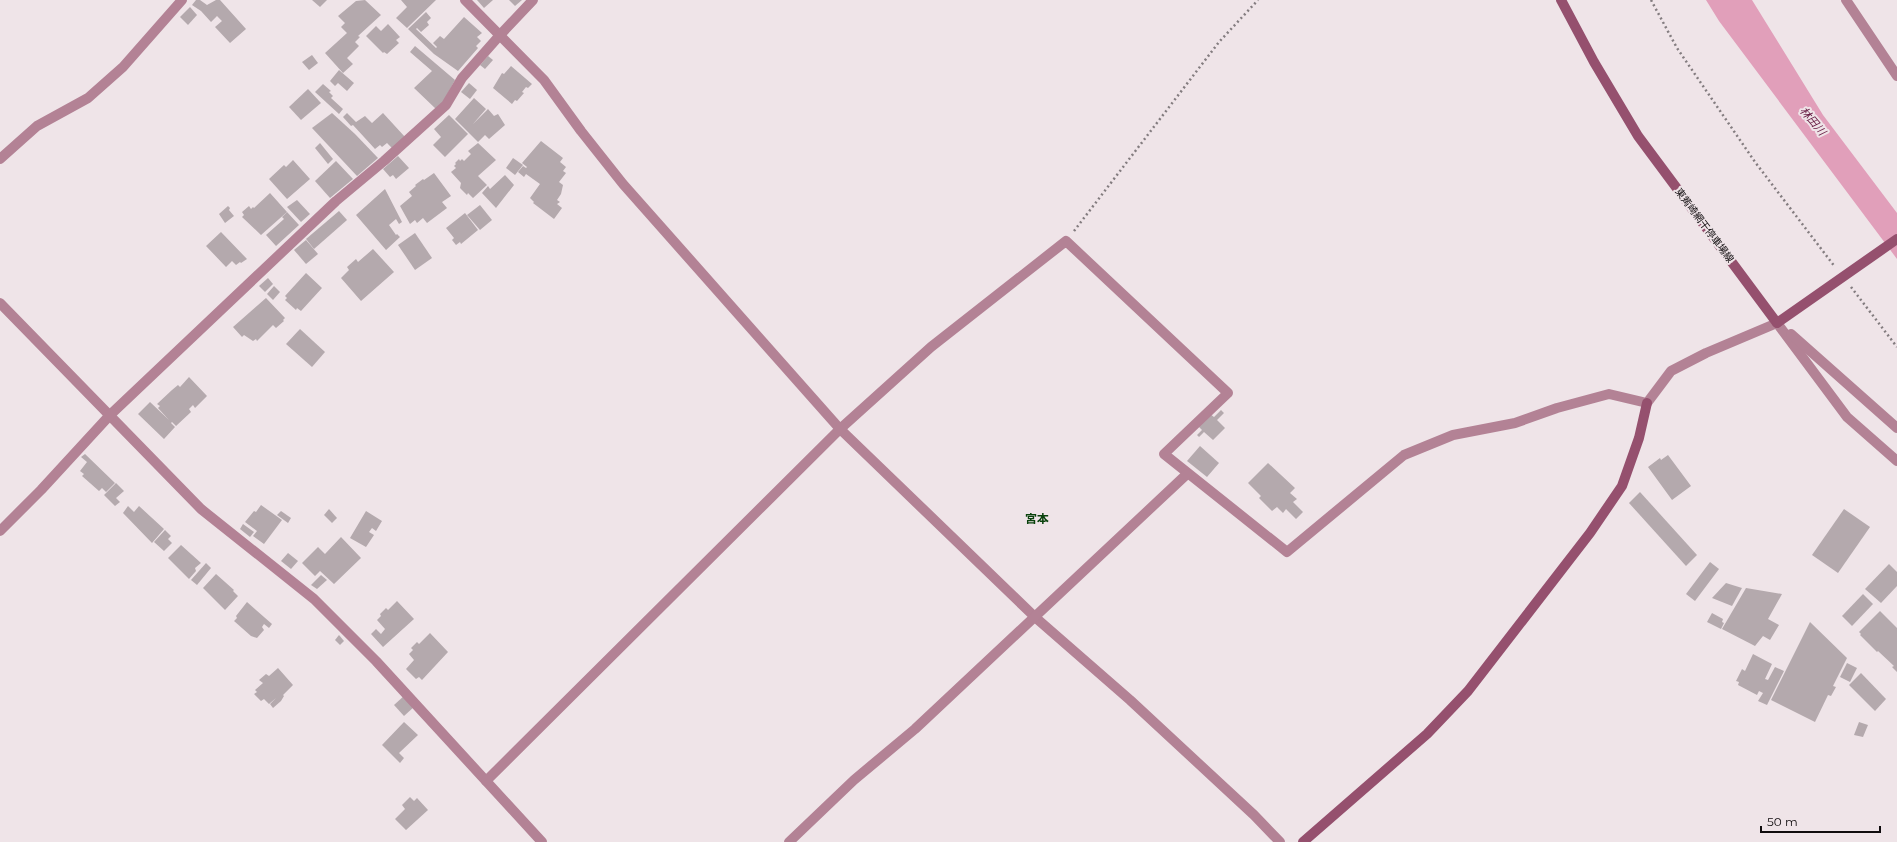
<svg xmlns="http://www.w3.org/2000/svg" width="1897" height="842" viewBox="0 0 1897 842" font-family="Montserrat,'Noto Sans JP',sans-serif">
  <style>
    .water { fill: #e19fba }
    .building { fill: #b4a9ad }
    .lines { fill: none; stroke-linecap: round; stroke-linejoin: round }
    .path { stroke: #837c7f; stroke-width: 2.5; stroke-dasharray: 2 3; stroke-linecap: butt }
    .street { stroke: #b38295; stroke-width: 10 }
    .secondary { stroke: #95506e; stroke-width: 10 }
    .secondary-bridge { stroke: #95506e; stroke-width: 10 }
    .labels { text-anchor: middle; stroke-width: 4; stroke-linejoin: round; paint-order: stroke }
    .street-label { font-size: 10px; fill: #100c0e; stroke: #efe4e8 }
    .water-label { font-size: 11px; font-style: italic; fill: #661a41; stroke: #efe4e8 }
    .quarter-label { font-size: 12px; font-weight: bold; fill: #0a420c; stroke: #efe4e8 }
  </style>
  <rect width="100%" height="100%" fill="#efe4e8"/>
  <!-- water -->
  <path class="water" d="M1706,0H1752L1823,115L1897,213V259L1719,21Z"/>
  <!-- building -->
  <g class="building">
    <path d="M196,0H200L207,5L216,0H220L246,29L230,43L215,27L222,21L217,16L211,22L201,11L192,5Z"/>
    <path d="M312,0H327L320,7Z"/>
    <path d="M365,0L381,15L358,36L360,37L355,42L359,46L347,58L353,64L343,73L325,53L347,33L341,27L345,23L338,16L356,1Z"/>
    <path d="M401,0H436L407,28L396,18L407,7Z"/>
    <path d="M477,0H493L484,8Z"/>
    <path d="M509,0H522L515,6Z"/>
    <path d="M190,7L197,15L188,25L180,17Z"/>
    <path d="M426,12L431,18L427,22L429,25L421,32L417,28L416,29L436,48L437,47L433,43L440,36L444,39L464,17L482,33L477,37L481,41L476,46L478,48L458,71L434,54L408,29Z"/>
    <path d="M388,24L400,37L396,40L399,43L387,54L384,52L383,53L366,36L376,26L381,31Z"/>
    <path d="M415,46L455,80L443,102L436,109L414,88L432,71L410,52Z"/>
    <path d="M312,55L318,63L309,70L302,62Z"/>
    <path d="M488,56L493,60L485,69L480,65Z"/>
    <path d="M511,66L532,84L528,88L526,87L522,92L524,93L517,101L515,100L512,104L493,88L502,73L504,74Z"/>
    <path d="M339,70L354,83L347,91L338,83L335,86L330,81Z"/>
    <path d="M469,83L477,90L470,99L461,92Z"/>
    <path d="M323,84L331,91L329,92L333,96L331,98L343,109L339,114L315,92Z"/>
    <path d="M308,89L321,103L301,120L289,107Z"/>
    <path d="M474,98L486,109L473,124L488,109L494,116L498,114L505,125L489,139L485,135L478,142L455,119Z"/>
    <path d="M332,113L355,134L378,158L357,176L312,128Z"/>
    <path d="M347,113L356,122L365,116L372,123L383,113L405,137L393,149L387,143L382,147L380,145L375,149L353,125L351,126L343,117Z"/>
    <path d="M449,115L468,134L445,157L433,145L441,137L434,129Z"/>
    <path d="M541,141L563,158L560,162L566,167L563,171L566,173L559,182L563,185L561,194L557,200L560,202L557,204L562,208L554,219L533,203L534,202L530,198L540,184L526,174L524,177L518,172L523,166L526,168L527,167L522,163Z"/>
    <path d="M320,143L333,159L328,164L315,148Z"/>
    <path d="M478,143L496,160L478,176L487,185L473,198L468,193L467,195L460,188L461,183L451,172L456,168L454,166L456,164L455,163L459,159L460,161L462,159L464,161L471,154L468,151Z"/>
    <path d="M398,156L409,168L396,179L393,175L390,177L383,169Z"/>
    <path d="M513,158L523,165L515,175L506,168Z"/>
    <path d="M293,160L310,179L287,199L269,179L284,165L286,167Z"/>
    <path d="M336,161L353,179L330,198L315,181Z"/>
    <path d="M434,173L451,196L442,202L447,208L427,223L423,218L417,223L415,220L410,224L400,206L412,196L409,192L416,186L415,185L423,179L424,180Z"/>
    <path d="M505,175L514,185L496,208L482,193L488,186L490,189Z"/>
    <path d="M385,189L402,222L399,224L396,219L389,225L396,235L397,234L400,237L386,250L356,215Z"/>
    <path d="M270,193L287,212L261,235L242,217L244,215L242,212L249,206L251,209L253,207L254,208Z"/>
    <path d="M297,200L310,214L301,222L287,207Z"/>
    <path d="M480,205L492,220L480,230L467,215Z"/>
    <path d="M228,206L230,208L229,210L234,216L225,223L219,214Z"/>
    <path d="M339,211L347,220L314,249L306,239Z"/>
    <path d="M287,212L299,225L276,246L266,235L284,219L282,217Z"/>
    <path d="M465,213L478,230L461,244L460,242L456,245L452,240L454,238L446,228Z"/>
    <path d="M221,232L247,259L241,263L240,262L236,265L232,261L226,267L206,246Z"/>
    <path d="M415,233L432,258L415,270L398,245Z"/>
    <path d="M306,240L318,254L306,264L294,250Z"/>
    <path d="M373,249L394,272L361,301L341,278L349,270L347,267L356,259L358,262Z"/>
    <path d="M306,273L322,288L301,311L297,308L296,310L285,300L287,298L285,296Z"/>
    <path d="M268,278L273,284L265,292L259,286Z"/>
    <path d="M274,286L280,292L273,300L267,294Z"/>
    <path d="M266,298L285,318L283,320L284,321L276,328L273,325L257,341L256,339L253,341L244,335L242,337L233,327Z"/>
    <path d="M300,329L325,352L312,367L286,344Z"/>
    <path d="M189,377L207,396L195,408L193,405L189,409L191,412L176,426L172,422L171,423L175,427L164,439L138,414L150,402L169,420L158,408L160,406L157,404L172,390L178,385L180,387Z"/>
    <path d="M1221,410L1224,413L1217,420L1225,428L1213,440L1204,432L1199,437L1197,435L1202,430L1198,426L1210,414L1214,417Z"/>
    <path d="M1200,446L1219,463L1207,477L1187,461Z"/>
    <path d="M85,454L115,483L106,492L102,488L99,491L82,476L84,474L80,471L87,462L81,457Z"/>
    <path d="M1668,455L1691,486L1672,500L1648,467L1660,458L1661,460Z"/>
    <path d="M1268,463L1295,488L1290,493L1297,499L1293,502L1303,512L1296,519L1286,509L1283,513L1277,507L1272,511L1259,498L1261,496L1248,483Z"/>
    <path d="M116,483L124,491L116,498L120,502L115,506L104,495Z"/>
    <path d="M1640,492L1697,555L1686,566L1629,503Z"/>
    <path d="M261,505L282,520L264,544L253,536L257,531L245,522L254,511L256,512Z"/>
    <path d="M128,506L134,512L139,506L164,529L152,543L123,513Z"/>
    <path d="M329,509L337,518L332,523L324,515Z"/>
    <path d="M1844,509L1870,527L1838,573L1812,555Z"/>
    <path d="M281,511L291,518L288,523L277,515Z"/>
    <path d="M366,511L382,521L376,531L372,528L369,532L374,535L366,547L350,538Z"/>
    <path d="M243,524L254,532L250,537L240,529Z"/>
    <path d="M165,530L171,536L168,539L172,543L164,551L154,542Z"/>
    <path d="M341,537L361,558L334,584L320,571L315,576L302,563L318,547L325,554Z"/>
    <path d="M181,545L201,563L195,568L196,571L189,579L168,558Z"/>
    <path d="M288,553L298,561L291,569L281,561Z"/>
    <path d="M1710,562L1719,569L1695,601L1686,594Z"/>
    <path d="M206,563L211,568L197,585L191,580Z"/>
    <path d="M1889,564L1897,572V586L1881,603L1865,589Z"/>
    <path d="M216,574L234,590L233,591L238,596L225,610L203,588Z"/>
    <path d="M321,575L327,580L317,589L311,585Z"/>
    <path d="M1726,583L1742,588L1732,606L1712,598Z"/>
    <path d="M1746,588L1782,594L1768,619L1779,625L1770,640L1763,636L1755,646L1722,629Z"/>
    <path d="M1863,594L1873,604L1852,626L1842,616Z"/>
    <path d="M397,601L414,619L383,647L371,634L376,629L381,634L385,629L377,620L381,616L380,614L386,608L388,610Z"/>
    <path d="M247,602L272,624L269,628L264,624L262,627L264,630L257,638L251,636L234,621L237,618L236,616Z"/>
    <path d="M1880,611L1897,628V672L1892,667L1894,666L1878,651L1877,652L1860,635L1861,634L1859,632Z"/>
    <path d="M1712,613L1723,619L1722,622L1724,623L1721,629L1707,622Z"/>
    <path d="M1810,622L1847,658L1833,686L1836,687L1831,696L1828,695L1815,722L1771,700Z"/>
    <path d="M430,633L448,652L422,680L419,677L416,679L406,669L414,660L409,654L413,650L411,648L417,642L419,644Z"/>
    <path d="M339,635L344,641L340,645L335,640Z"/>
    <path d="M1753,654L1772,664L1765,679L1768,680L1775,667L1784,671L1767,705L1758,701L1763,693L1759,691L1757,695L1738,685L1739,682L1736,681L1742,669L1745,671Z"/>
    <path d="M1847,663L1857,668L1850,682L1840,677Z"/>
    <path d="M278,668L293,685L283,695L284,696L281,701L273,708L270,704L276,698L269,704L264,699L261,701L254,694L257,692L255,690L263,683L259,680L266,674L269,676Z"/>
    <path d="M1861,673L1886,699L1875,711L1849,685Z"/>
    <path d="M405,695L415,706L404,716L394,705Z"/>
    <path d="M404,722L418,735L399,753L404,758L400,763L382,745Z"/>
    <path d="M1859,722L1868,725L1863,737L1854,735Z"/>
    <path d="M410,797L414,801L417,798L428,810L406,830L395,819L405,809L402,805Z"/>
  </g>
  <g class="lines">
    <!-- path -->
    <g class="path">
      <path d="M1651,0L1677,48L1755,162L1835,267"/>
      <path d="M1074,231L1219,42L1258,0"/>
      <path d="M1851,287L1897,347"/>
    </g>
    <!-- street -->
    <g class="street">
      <path d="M465,0L544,80L581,131L623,184L840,429L1036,618L1130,700L1254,815L1280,842"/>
      <path d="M1846,0L1897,76"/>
      <path d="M0,159L37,126L88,98L123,67L182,0"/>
      <path d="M0,303L201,509L314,599L376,661L542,842"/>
      <path d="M1777,323L1847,417L1897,461"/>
      <path d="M1791,334L1897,428"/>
      <path d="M0,531L41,490L110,415L336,201L384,161L446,105L462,78L500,35L533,0"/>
      <path d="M486,781L840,429L931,347L1066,241L1228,393L1164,454L1287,552L1404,455L1453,435L1515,423L1557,408L1609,394L1647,403L1671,371L1706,353L1777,323"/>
      <path d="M789,842L854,780L915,729L1187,474"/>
    </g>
    <!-- secondary -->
    <g class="secondary">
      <path d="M1561,0L1594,62L1638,136L1777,323"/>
      <path d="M1303,842L1427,734L1468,691L1590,533L1622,486L1639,438L1647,403"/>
    </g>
    <!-- secondary-bridge -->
    <path class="secondary-bridge" d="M1777,323L1897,239"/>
  </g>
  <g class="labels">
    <!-- street labels -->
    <g class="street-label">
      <text transform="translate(1705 225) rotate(53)" y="4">東觜崎網干停車場線</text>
    </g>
    <!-- water labels -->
    <g class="water-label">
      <text transform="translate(1813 121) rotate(50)" y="4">林田川</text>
    </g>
    <!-- quarter labels -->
    <g class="quarter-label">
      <text x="1037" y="523">宮本</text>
    </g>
  </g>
  <!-- scale -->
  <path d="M1761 826v6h119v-6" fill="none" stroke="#100c0e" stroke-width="2"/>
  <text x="1767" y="826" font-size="12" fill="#100c0e" stroke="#efe4e8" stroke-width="3" paint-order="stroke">50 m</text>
</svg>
